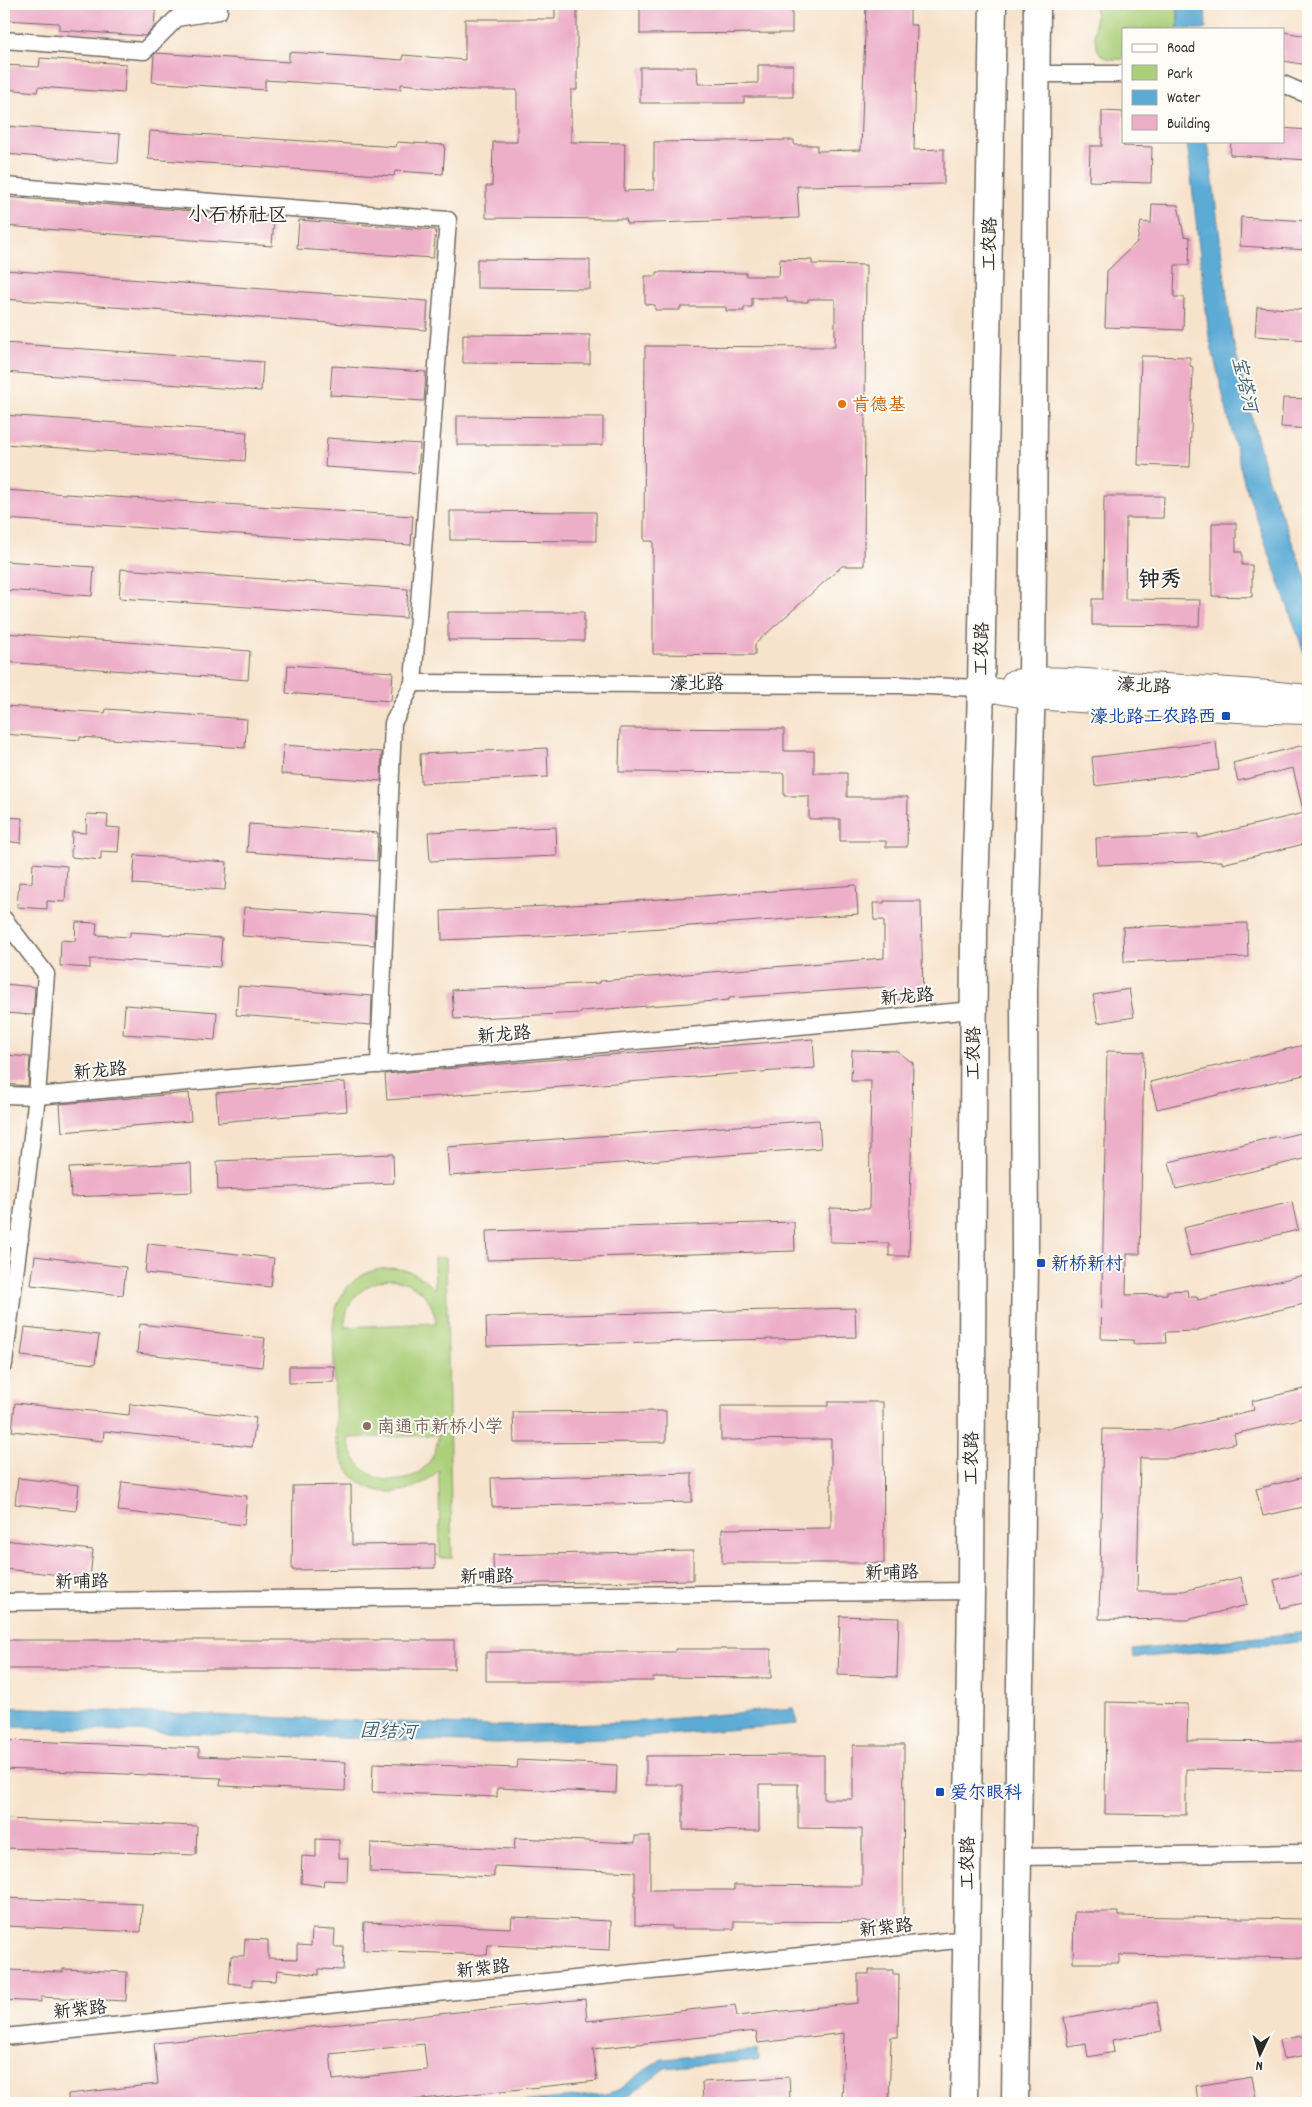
<svg xmlns="http://www.w3.org/2000/svg" width="1312" height="2107" viewBox="0 0 1312 2107" font-family="Dekko,'LXGW WenKai TC',sans-serif">
  <style>
    .green { fill: #abcf79; stroke: #6b7d52; fill-rule: evenodd }
    .water { fill: #5babd5; stroke: #436b80 }
    .building { fill: #edaec8; fill-rule: evenodd }
    .lines { fill: none; stroke-linecap: round; stroke-linejoin: round }
    .street-casing { stroke: #726b63; stroke-width: 19 }
    .secondary-casing { stroke: #726b63; stroke-width: 26 }
    .primary-casing { stroke: #726b63; stroke-width: 29 }
    .street { stroke: #fff; stroke-width: 16 }
    .secondary { stroke: #fff; stroke-width: 24 }
    .primary { stroke: #fff; stroke-width: 26 }
    .food-dot { fill: #e8710a; stroke: #fdfcf7; stroke-width: 2 }
    .transit-dot { fill: #1a4fb4; stroke: #fdfcf7; stroke-width: 2 }
    .education-dot { fill: #8d6e63; stroke: #fdfcf7; stroke-width: 2 }
    .labels { text-anchor: middle; stroke-width: 4; stroke-linejoin: round; paint-order: stroke }
    .street-label { font-size: 18px; fill: #2b2b2b; stroke: #fdfcf7 }
    .food-label { font-size: 18px; fill: #c56008; stroke: #fdfcf7; text-anchor: start }
    .transit-label { font-size: 18px; fill: #164399; stroke: #fdfcf7; text-anchor: start }
    .education-label { font-size: 18px; fill: #785e54; stroke: #fdfcf7; text-anchor: start }
    .water-label { font-size: 19px; font-style: italic; fill: #3e5e6f; stroke: #fdfcf7 }
    .quarter-label { font-size: 20px; fill: #2b2b2b; stroke: #fdfcf7 }
    .district-label { font-size: 22px; font-weight: bold; fill: #2b2b2b; stroke: #fdfcf7 }
  </style>
  <rect width="100%" height="100%" fill="#fdfcf7"/>
  <filter id="ink" filterUnits="userSpaceOnUse"><feTurbulence type="fractalNoise" baseFrequency=".02" numOctaves="2"/><feDisplacementMap in="SourceGraphic" scale="10" xChannelSelector="R" yChannelSelector="G"/><feConvolveMatrix kernelMatrix="1 2 1 2 8 2 1 2 1" color-interpolation-filters="sRGB"/></filter>
  <filter id="wash" filterUnits="userSpaceOnUse"><feTurbulence type="fractalNoise" baseFrequency=".0096" numOctaves="4" result="noise"/><feDisplacementMap in="SourceGraphic" scale="20" xChannelSelector="R" yChannelSelector="G"/><feGaussianBlur stdDeviation="1.12" result="paint"/><feColorMatrix in="noise" values="0 0 0 0 0 0 0 0 0 0 0 0 0 0 0 0 0 1.4 0 .05"/><feComposite in="paint" operator="in"/></filter>
  <g filter="url(#wash)">
    <rect width="100%" height="100%" fill="#f7e3cc"/>
    <!-- green -->
    <g class="green">
      <path d="M1096,4H1178V29H1123V59C1118,59 1112,60 1107,58C1089,53 1096,18 1096,4Z"/>
      <path d="M434,1258H446L452,1558H440L439,1470C400,1509 344,1495 336,1438L333,1325C335,1314 336,1304 342,1295C363,1261 409,1260 435,1289ZM390,1279C416,1282 433,1297 436,1323L345,1327C344,1300 365,1282 390,1279ZM438,1435C434,1494 356,1496 348,1438Z"/>
    </g>
    <!-- water -->
    <g class="water">
      <path d="M1178,4H1205L1206,29H1178Z"/>
      <path d="M1187,141H1208L1232,337L1267,477L1308,583V664L1244,482L1209,337Z"/>
      <path d="M1308,1632V1641L1134,1658L1133,1650Z"/>
      <path d="M4,1707L497,1726L632,1722L794,1708L797,1724L632,1738L497,1743L4,1727Z"/>
      <path d="M758,2050L759,2060L665,2068L621,2101L615,2103H509L605,2094L619,2090L645,2070L663,2059Z"/>
    </g>
    <g id="blocks">
      <!-- building -->
      <g class="building">
        <path d="M4,4H156L154,27L145,36L59,30V23L4,20Z"/>
        <path d="M555,4H577V90H571V142L625,143L624,191L654,190V142L794,140V145H817V151L861,150L866,4H910V25H917L914,150L944,149V184L797,186L799,218L627,224L626,219L486,218V186H492L493,142H517V90H466L401,84V89L265,80V90L152,82L154,55L156,53L289,62V52L403,60V55L465,60V19H555Z"/>
        <path d="M640,4H792V33L640,34Z"/>
        <path d="M1283,32L1308,36V65L1283,61Z"/>
        <path d="M40,58L126,64L124,93L38,87L37,92L4,89V65L39,67Z"/>
        <path d="M758,65H793V97H744V103H640V67H697L698,84L758,83Z"/>
        <path d="M1102,111L1123,112V146L1152,147L1151,183L1089,181L1090,146H1102Z"/>
        <path d="M4,126L120,134L118,163L4,154Z"/>
        <path d="M1283,128L1308,130V160L1230,155L1231,141H1283Z"/>
        <path d="M150,131L396,147L397,142L445,145L443,174L395,171L394,176L148,159Z"/>
        <path d="M4,197L274,217L272,246L4,226Z"/>
        <path d="M1152,204L1178,205L1184,236L1190,237L1189,265H1175L1174,297H1184L1183,330L1105,327L1107,271L1137,242L1141,222L1151,223Z"/>
        <path d="M1241,217L1308,221V250L1240,246Z"/>
        <path d="M299,220L436,230L433,258L297,249Z"/>
        <path d="M477,259L590,260V289L477,288Z"/>
        <path d="M780,259L812,260V264L866,265L864,566H842L755,644V655L653,654V541H644L645,346L835,347V299H808V302H787V298H752V307H744V311H726V307H680V310H655V305L645,304V276H657V272L746,273V276H779Z"/>
        <path d="M4,270L428,301L426,330L4,299Z"/>
        <path d="M1257,307L1308,310V340L1255,336Z"/>
        <path d="M463,334L590,335V364L463,363Z"/>
        <path d="M4,343L263,362L261,391L4,372Z"/>
        <path d="M1141,356L1190,357V366L1193,367L1190,467L1138,465Z"/>
        <path d="M332,366L426,372L424,401L330,395Z"/>
        <path d="M1283,398L1308,399V429L1281,427Z"/>
        <path d="M4,415L247,432L245,461L4,444Z"/>
        <path d="M457,416L603,417V445H457Z"/>
        <path d="M327,438L420,444L418,473L325,467Z"/>
        <path d="M4,490L413,516L411,545L4,519Z"/>
        <path d="M1104,496H1164L1163,518H1126L1125,599L1200,600L1199,626L1092,625V599H1103Z"/>
        <path d="M450,511L596,512V541L450,540Z"/>
        <path d="M1212,523H1236V552H1242V565H1252V597L1212,596Z"/>
        <path d="M4,561L94,567L92,596L4,590Z"/>
        <path d="M121,569L408,589L406,618L119,598Z"/>
        <path d="M448,612H584V641L448,640Z"/>
        <path d="M4,633L250,651L248,680L4,662Z"/>
        <path d="M288,665L393,672L391,701L286,693Z"/>
        <path d="M4,706L105,713L106,709L247,719L245,748L80,737V740L4,734Z"/>
        <path d="M620,728L784,729V751H814V773H847V797H908L907,847H886V841H840V819H809V796H784V773L619,772Z"/>
        <path d="M1216,742L1219,770L1095,786L1092,757Z"/>
        <path d="M1308,744V809L1303,810L1293,768L1238,781L1233,763Z"/>
        <path d="M283,745L382,752L381,781L281,774Z"/>
        <path d="M547,748L548,777L421,783L420,754Z"/>
        <path d="M1308,812V843L1222,864V861L1097,865L1096,838L1198,834V838Z"/>
        <path d="M87,814L108,815L107,827L120,828L118,852L101,851V860L71,857L72,832L86,833Z"/>
        <path d="M4,817L22,818L21,843L4,841Z"/>
        <path d="M249,824L378,833L377,861L247,852Z"/>
        <path d="M556,827L557,856L430,861L428,832Z"/>
        <path d="M135,855L227,862L225,890L133,884Z"/>
        <path d="M33,863L67,866L65,902L47,901V909L17,907L19,882L32,883Z"/>
        <path d="M856,885L858,914L563,935L442,940L441,911L592,904Z"/>
        <path d="M884,901H921L923,999L885,1000V987L729,998V1000L581,1011V1013L454,1019L452,990L600,983V981L884,958V920H874L873,903H884Z"/>
        <path d="M244,907L375,916L374,945L242,936Z"/>
        <path d="M76,922L97,923L96,935L130,937V932L222,938L220,967L107,959H90V968L60,966L61,940L75,941Z"/>
        <path d="M1247,923L1248,957L1124,962L1123,927Z"/>
        <path d="M4,984L35,987L33,1015L4,1013Z"/>
        <path d="M238,986L372,996L371,1025L236,1015Z"/>
        <path d="M1129,989L1134,1017L1098,1023L1093,995Z"/>
        <path d="M125,1005L217,1012L215,1040L123,1034Z"/>
        <path d="M813,1039L815,1068L387,1100L385,1074L607,1055Z"/>
        <path d="M1308,1044V1074L1157,1109L1150,1082Z"/>
        <path d="M852,1050L897,1051L913,1063L909,1256H889V1243L830,1242V1208L869,1209L871,1081H851Z"/>
        <path d="M1107,1051L1144,1052L1140,1254H1127L1126,1295L1167,1294V1291L1187,1290L1188,1297H1197L1198,1300L1308,1274V1303L1199,1329V1331L1165,1332L1166,1343L1133,1344V1340L1101,1339Z"/>
        <path d="M4,1055L30,1057L28,1086L4,1084Z"/>
        <path d="M345,1082L347,1111L218,1122L216,1093Z"/>
        <path d="M189,1093L191,1121L62,1132L60,1104Z"/>
        <path d="M819,1120L821,1148L449,1176L447,1147Z"/>
        <path d="M1308,1131V1158L1176,1189L1169,1162L1278,1136L1279,1138Z"/>
        <path d="M393,1154L394,1183L218,1190L217,1161Z"/>
        <path d="M191,1163L192,1192L71,1197L69,1168Z"/>
        <path d="M1292,1202L1298,1230L1190,1256L1183,1228Z"/>
        <path d="M794,1222L795,1251L487,1260L486,1231Z"/>
        <path d="M148,1244L274,1258L271,1287L145,1273Z"/>
        <path d="M35,1256L126,1267L123,1295L31,1285Z"/>
        <path d="M855,1308L856,1337L487,1346L486,1317Z"/>
        <path d="M140,1324L265,1338L262,1367L137,1353Z"/>
        <path d="M25,1327L99,1335L95,1364L21,1356Z"/>
        <path d="M289,1366H334V1382L289,1383Z"/>
        <path d="M1308,1388V1417L1234,1434L1236,1443L1175,1458H1140L1137,1591H1183L1241,1577L1247,1605L1187,1620L1099,1619L1103,1429L1171,1430L1254,1410L1252,1401Z"/>
        <path d="M828,1402H883L884,1563H722V1529L831,1528V1439L721,1440V1406H828Z"/>
        <path d="M15,1403L129,1415L130,1404L256,1418L252,1447L104,1431L103,1441L12,1431Z"/>
        <path d="M666,1411V1442L514,1443L513,1412Z"/>
        <path d="M692,1473V1502L492,1507L491,1478Z"/>
        <path d="M1308,1476V1506L1263,1516L1256,1489Z"/>
        <path d="M18,1478L79,1485L76,1511L15,1504Z"/>
        <path d="M122,1482L247,1496L244,1525L118,1511Z"/>
        <path d="M351,1485L352,1545L435,1544V1568L292,1570L293,1486Z"/>
        <path d="M4,1540L93,1550L90,1578L4,1569Z"/>
        <path d="M693,1551V1580L494,1584L493,1555Z"/>
        <path d="M1308,1572V1602L1281,1608L1274,1580Z"/>
        <path d="M840,1616L899,1618L897,1677L838,1675Z"/>
        <rect x="4" y="1640" width="450" height="29"/>
        <path d="M675,1649H771V1678L653,1677V1681H486V1652H675Z"/>
        <path d="M1106,1702L1188,1704L1187,1741L1308,1742V1771L1186,1769V1815L1105,1814Z"/>
        <path d="M4,1740L199,1748V1756L346,1762L345,1791L220,1786L221,1778L4,1769Z"/>
        <path d="M853,1745H904L903,1922L734,1921V1929H672V1926L635,1925V1872L494,1866V1877L370,1872L371,1843L514,1849L515,1838L635,1843V1836H650V1890H734V1885L862,1886V1829L798,1828V1784H759V1831L683,1830V1785H646V1756L824,1755V1799H853Z"/>
        <path d="M518,1760L617,1765L616,1793L497,1788V1797L372,1792L373,1763L517,1768Z"/>
        <path d="M4,1819L197,1826L196,1855L4,1848Z"/>
        <path d="M316,1839L339,1840V1858H348L347,1881L324,1880L323,1886L301,1883L302,1856L316,1857Z"/>
        <path d="M4,1898L142,1904L141,1932L4,1926Z"/>
        <path d="M1074,1912H1118V1916L1308,1919V1958L1119,1955V1963H1073Z"/>
        <path d="M512,1917L611,1921L610,1950L488,1945L487,1955L363,1950L364,1922L511,1928Z"/>
        <path d="M312,1929L335,1930L334,1947H344L343,1970L319,1969V1975L277,1970L276,1981L252,1980V1986L229,1983L231,1956H244L245,1939L268,1940V1958L297,1959V1945L311,1946Z"/>
        <path d="M63,1969L127,1972L126,2001L41,1997V2002L4,2000V1977H7L8,1970L63,1972Z"/>
        <path d="M869,1970H893V1974H899L898,2037H891L889,2103H842L844,2033L758,2043L756,2031L593,2049L597,2081L482,2093L384,2103H68V2094L158,2084L154,2043L585,1999L587,2021L735,2005L737,2016L858,2003V1974H869ZM424,2044L427,2070L333,2080L330,2054Z"/>
        <path d="M1157,2002L1162,2031L1112,2040L1114,2052L1088,2057L1086,2044L1069,2047L1064,2018Z"/>
        <path d="M1308,2035V2055L1283,2059L1279,2040Z"/>
        <path d="M789,2077L790,2098L703,2103L702,2082Z"/>
        <path d="M1252,2077L1257,2103H1198L1196,2086Z"/>
      </g>
    </g>
  </g>
  <g filter="url(#ink)">
    <use href="#blocks" fill-opacity="0" stroke="#726b63" stroke-width="1"/>
    <g class="lines">
      <!-- street casing -->
      <g class="street-casing">
        <g id="street">
          <path d="M4,40L144,51L177,18L219,11V4"/>
          <path d="M1035,74H1123"/>
          <path d="M1283,84L1308,95"/>
          <path d="M4,186L448,220L413,683L393,723L379,1065"/>
          <path d="M413,683L900,685L981,688"/>
          <path d="M4,919L46,974L37,1096L4,1364"/>
          <path d="M4,1095L37,1096L973,1010"/>
          <path d="M4,1239H20"/>
          <path d="M4,1602L971,1591"/>
          <path d="M1018,1857L1308,1853"/>
          <path d="M4,2037L967,1939"/>
        </g>
      </g>
      <!-- secondary casing -->
      <g class="secondary-casing">
        <g id="secondary">
          <path d="M1014,682C1050,676 1089,682 1125,684C1186,687 1247,690 1308,697"/>
          <path d="M981,688L1032,697L1238,710L1308,712"/>
        </g>
      </g>
      <!-- primary casing -->
      <g class="primary-casing">
        <g id="primary">
          <path d="M964,2103L971,1591L974,928L981,688L993,4"/>
          <path d="M1015,2103L1025,1259L1024,990L1032,679L1037,4"/>
        </g>
      </g>
      <!-- street -->
      <use href="#street" class="street"/>
      <!-- secondary -->
      <use href="#secondary" class="secondary"/>
      <!-- primary -->
      <use href="#primary" class="primary"/>
    </g>
  </g>
  <!-- markers -->
  <circle class="food-dot" cx="842" cy="404" r="5"/>
  <g class="transit-dot">
    <rect x="1221" y="711" width="10" height="10" rx="2.5"/>
    <rect x="1036" y="1258" width="10" height="10" rx="2.5"/>
    <rect x="935" y="1787" width="10" height="10" rx="2.5"/>
  </g>
  <circle class="education-dot" cx="367" cy="1426" r="5"/>
  <g class="labels">
    <!-- street labels -->
    <g class="street-label">
      <text transform="translate(989 244) rotate(-89)" y="6">工农路</text>
      <text transform="translate(981 649) rotate(-89)" y="6">工农路</text>
      <text x="697" y="689">濠北路</text>
      <text transform="translate(1144 685) rotate(3)" y="6">濠北路</text>
      <text transform="translate(907 996) rotate(-5)" y="6">新龙路</text>
      <text transform="translate(504 1034) rotate(-5)" y="6">新龙路</text>
      <text transform="translate(973 1053) rotate(-90)" y="6">工农路</text>
      <text transform="translate(100 1070) rotate(-5)" y="6">新龙路</text>
      <text transform="translate(971 1458) rotate(-90)" y="6">工农路</text>
      <text transform="translate(892 1572) rotate(-1)" y="6">新哺路</text>
      <text transform="translate(487 1576) rotate(-1)" y="6">新哺路</text>
      <text transform="translate(82 1581) rotate(-1)" y="6">新哺路</text>
      <text transform="translate(967 1863) rotate(-90)" y="6">工农路</text>
      <text transform="translate(886 1927) rotate(-6)" y="6">新紫路</text>
      <text transform="translate(483 1968) rotate(-6)" y="6">新紫路</text>
      <text transform="translate(80 2009) rotate(-6)" y="6">新紫路</text>
    </g>
    <!-- food labels -->
    <g class="food-label">
      <text x="852" y="410">肯德基</text>
    </g>
    <!-- transit labels -->
    <g class="transit-label">
      <text x="1216" y="722" text-anchor="end">濠北路工农路西</text>
      <text x="1051" y="1269">新桥新村</text>
      <text x="950" y="1798">爱尔眼科</text>
    </g>
    <!-- education labels -->
    <g class="education-label">
      <text x="377" y="1432">南通市新桥小学</text>
    </g>
    <!-- water labels -->
    <g class="water-label">
      <text transform="translate(1246 384) rotate(77)" y="7">宝塔河</text>
      <text transform="translate(388 1730) rotate(2)" y="7">团结河</text>
    </g>
    <!-- quarter labels -->
    <g class="quarter-label">
      <text x="238" y="221">小石桥社区</text>
    </g>
    <!-- district labels -->
    <g class="district-label">
      <text x="1160" y="586">钟秀</text>
    </g>
  </g>
  <!-- margin -->
  <rect width="1312" height="2107" fill="none" stroke="#fdfcf7" stroke-width="20"/>
  <!-- legend -->
  <rect x="1122" y="28" width="162" height="115" fill="#fdfcf7" stroke="#a9a8a5"/>
  <rect x="1132" y="44" width="25" height="8" fill="#ffffff" stroke="#a9a8a5"/>
  <text x="1167" y="52" font-size="15" fill="#2b2b2b">Road</text>
  <rect x="1132" y="65" width="25" height="15" fill="#abcf79" stroke="#a9a8a5"/>
  <text x="1167" y="78" font-size="15" fill="#2b2b2b">Park</text>
  <rect x="1132" y="90" width="25" height="15" fill="#5babd5" stroke="#a9a8a5"/>
  <text x="1167" y="102" font-size="15" fill="#2b2b2b">Water</text>
  <rect x="1132" y="115" width="25" height="15" fill="#edaec8" stroke="#a9a8a5"/>
  <text x="1167" y="128" font-size="15" fill="#2b2b2b">Building</text>
  <!-- north arrow -->
  <g transform="translate(1260 2054) rotate(184)" stroke="#fdfcf7" stroke-width="4" paint-order="stroke">
  <path d="M0-4L9 19L0 12L-9 19Z" fill="#2b2b2b"/>
  <text y="-8" font-size="14" font-weight="bold" text-anchor="middle" fill="#2b2b2b">N</text>
  </g>
</svg>
